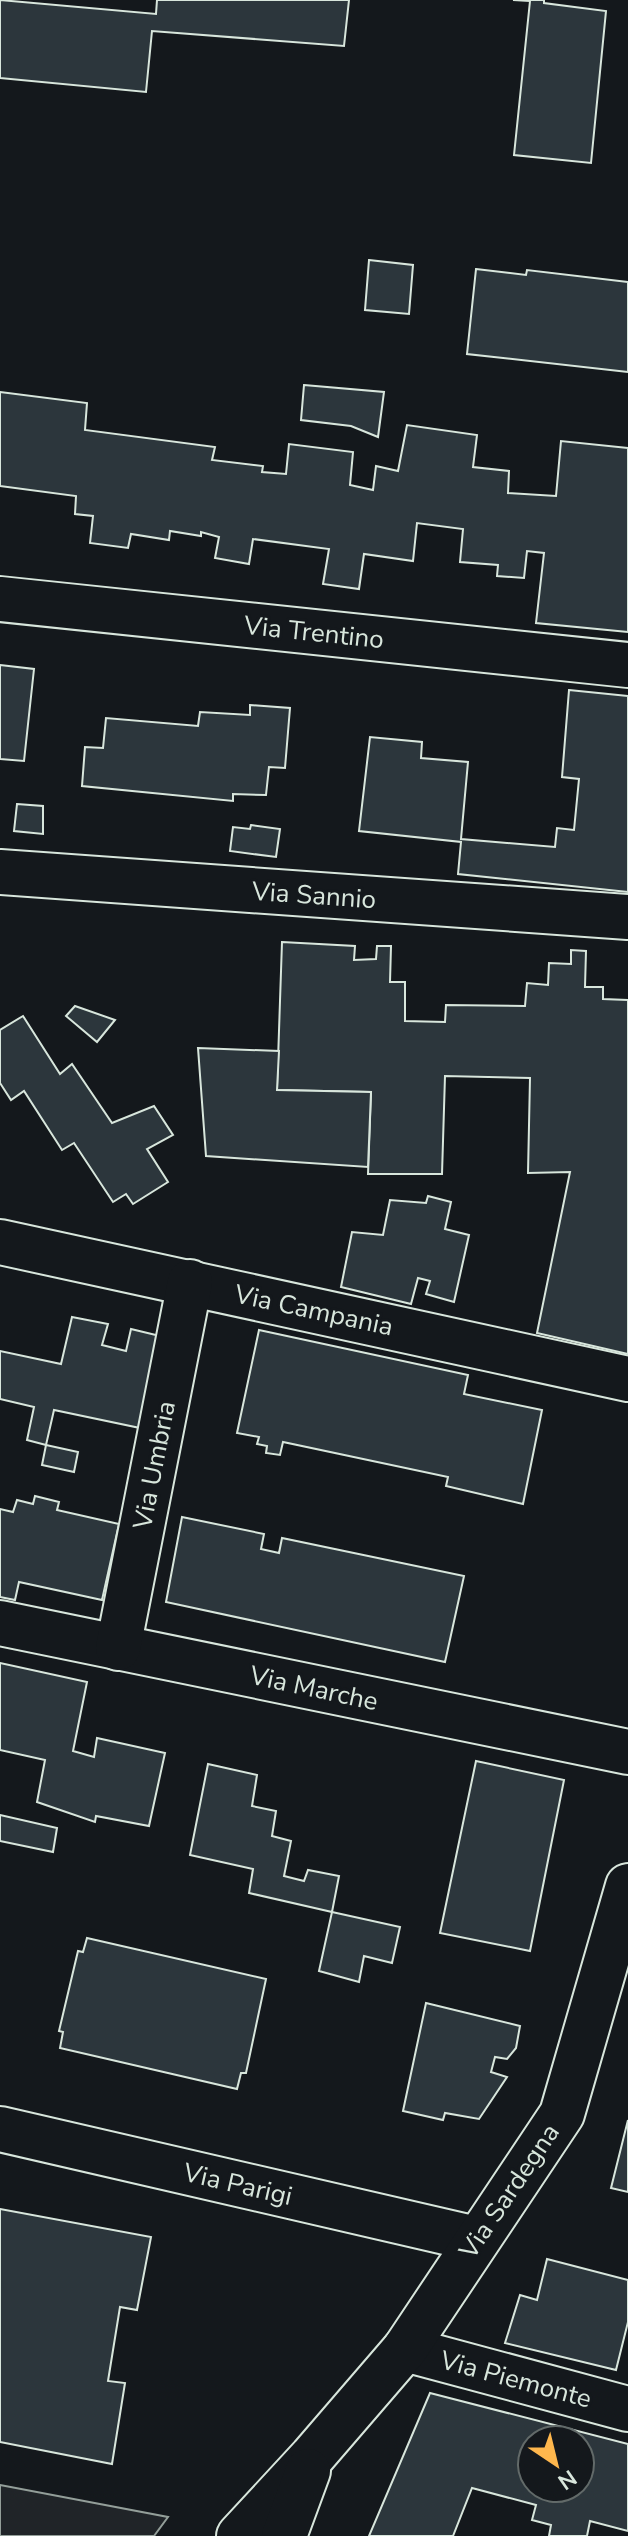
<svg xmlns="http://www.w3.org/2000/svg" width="628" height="2536" viewBox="0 0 628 2536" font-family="'Nunito Sans',sans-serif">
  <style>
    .green { fill: #202428; stroke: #939e99; stroke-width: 2 }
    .building { fill: #2c363c; stroke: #d8e6dc; stroke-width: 2; fill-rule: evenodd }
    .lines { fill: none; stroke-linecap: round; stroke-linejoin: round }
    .minor-casing { stroke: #d8e6dc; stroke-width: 48 }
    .minor { stroke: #14181c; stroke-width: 44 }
    .labels { text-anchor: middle; stroke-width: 6; stroke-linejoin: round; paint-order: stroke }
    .street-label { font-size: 26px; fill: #d8e6dc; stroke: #14181c }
  </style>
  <rect width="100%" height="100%" fill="#14181c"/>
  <!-- green -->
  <path class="green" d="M0,2485L168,2517L154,2536H0Z"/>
  <!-- building -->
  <g class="building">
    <path d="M0,0L156,14L157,0H349L344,46L152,31L146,92L0,78Z"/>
    <path d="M513,0H544V3L606,11L591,163L514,155L530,1Z"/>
    <path d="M369,260L413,265L409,314L365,310Z"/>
    <path d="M476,269L526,275L527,270L628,282V372L467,354Z"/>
    <path d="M304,385L384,392L378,437L351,426L301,420Z"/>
    <path d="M0,392L87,403L85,430L215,447L212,460L263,466L262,472L286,474L289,444L353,452L350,485L373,490L376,466L398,471L407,425L477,435L473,467L509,471L508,493L556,496L561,441L628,448V632L536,623L544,553L527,551L524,578L497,576L498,565L460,562L463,529L417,523L413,561L364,554L359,589L323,584L329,549L253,539L249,564L215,558L219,537L201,532V536L170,531L169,540L131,534L128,548L90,543L93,516L75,514L76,496L0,486Z"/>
    <path d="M0,665L34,669L24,761L0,759Z"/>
    <path d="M569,690L628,696V892L458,874L461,842L359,831L370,737L422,742L421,758L468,762L461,839L555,847L557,828L574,830L579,779L562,777Z"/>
    <path d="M250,705L290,708L285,768L269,767L266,795L233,794V801L82,786L85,747L103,748L106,718L198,726L200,712L250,715Z"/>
    <path d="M17,804L43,806V834L14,831Z"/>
    <path d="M251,825L280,829L276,857L230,851L233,827L250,829Z"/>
    <path d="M282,942L355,946L354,960L376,959L377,946H391L390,982H405V1021L445,1022L446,1005L525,1006L527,983L548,985L549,963L571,964V950L586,951L585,987H603V999L628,1000V1354L537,1333L570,1172L528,1173L530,1078L445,1076L442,1174H368L371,1092L277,1090Z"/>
    <path d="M75,1006L115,1020L97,1042L66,1016Z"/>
    <path d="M23,1016L60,1074L72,1064L112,1123L154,1106L173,1135L147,1149L168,1182L133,1204L126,1194L113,1202L74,1143L62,1150L24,1091L11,1100L0,1083V1030Z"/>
    <path d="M198,1048L279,1051L277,1090L371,1092L368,1167L206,1156Z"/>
    <path d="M428,1196L451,1202L445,1229L469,1235L454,1302L426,1294L430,1281L418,1278L411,1304L341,1287L352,1232L383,1235L390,1200L426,1203Z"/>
    <path d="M72,1317L108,1324L102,1345L126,1351L131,1329L160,1336L140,1428L54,1410L46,1445L27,1440L34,1407L0,1399V1351L61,1364Z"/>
    <path d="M259,1330L468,1375L464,1394L542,1410L523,1504L446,1486L448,1477L283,1442L280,1455L266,1453L267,1446L257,1444L259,1437L237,1433Z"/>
    <path d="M46,1445L78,1452L74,1472L42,1465Z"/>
    <path d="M35,1496L59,1502L57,1510L119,1524L102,1600L19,1582L15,1600L0,1597V1509L13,1512L17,1500L33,1504Z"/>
    <path d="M182,1517L264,1534L261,1549L279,1553L282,1538L464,1576L445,1662L166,1602Z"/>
    <path d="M0,1663L87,1682L73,1751L94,1757L97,1738L165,1753L149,1826L96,1816L95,1822L37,1802L45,1760L0,1750Z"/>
    <path d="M476,1761L564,1780L530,1951L440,1933Z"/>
    <path d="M208,1764L257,1775L252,1806L276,1811L272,1836L291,1841L284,1876L304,1881L308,1870L339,1876L332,1912L249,1893L253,1869L190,1855Z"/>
    <path d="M0,1815L57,1828L53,1852L0,1841Z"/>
    <path d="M332,1912L400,1927L392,1963L364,1956L359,1982L319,1971Z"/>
    <path d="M87,1938L266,1979L246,2073H241L237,2089L60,2048L63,2032L59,2031L78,1951L83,1952Z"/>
    <path d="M426,2003L520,2026L516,2048L507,2059L495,2057L491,2072L507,2077L479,2119L445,2113L443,2120L403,2111Z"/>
    <path d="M628,2120V2192L611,2188Z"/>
    <path d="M0,2209L151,2237L137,2310L120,2307L108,2381L125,2383L112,2464L0,2442Z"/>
    <path d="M547,2259L628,2280V2322L616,2370L505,2343L520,2295L537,2300Z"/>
    <path d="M430,2393L628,2444V2531L590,2521L587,2536H549L551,2525L532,2520L536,2505L472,2488L453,2536H369ZM532,2440H580V2488H532Z"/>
  </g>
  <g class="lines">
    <!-- minor casing -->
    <g class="minor-casing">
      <g id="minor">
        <path d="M0,599L628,665"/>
        <path d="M0,872L628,917"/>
        <path d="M0,1242L628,1379"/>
        <path d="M0,1623L628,1752"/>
        <path d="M118,1648L190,1282"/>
        <path d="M0,2129L476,2239"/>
        <path d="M405,2349L628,2409"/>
        <path d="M239,2536L312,2457L405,2349L562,2114L628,1886"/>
        <path d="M284,2536L308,2471"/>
      </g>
    </g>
    <!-- minor -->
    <use href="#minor" class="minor"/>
  </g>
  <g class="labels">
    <!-- street labels -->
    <g class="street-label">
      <text transform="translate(314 632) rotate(6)" y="9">Via Trentino</text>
      <text transform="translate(314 895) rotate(4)" y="9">Via Sannio</text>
      <text transform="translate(314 1310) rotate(12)" y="9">Via Campania</text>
      <text transform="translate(154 1465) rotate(-79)" y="9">Via Umbria</text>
      <text transform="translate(314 1688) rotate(12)" y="9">Via Marche</text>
      <text transform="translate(238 2184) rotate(13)" y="9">Via Parigi</text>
      <text transform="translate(509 2191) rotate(-56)" y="9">Via Sardegna</text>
      <text transform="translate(516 2379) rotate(15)" y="9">Via Piemonte</text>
    </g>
  </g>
  <!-- north arrow -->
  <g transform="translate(556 2464) rotate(145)"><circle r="38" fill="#14181c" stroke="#626a69" stroke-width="2"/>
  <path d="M0-6L14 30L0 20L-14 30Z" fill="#ffb74d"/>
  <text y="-12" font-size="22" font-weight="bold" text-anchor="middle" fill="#d8e6dc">N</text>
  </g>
</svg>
